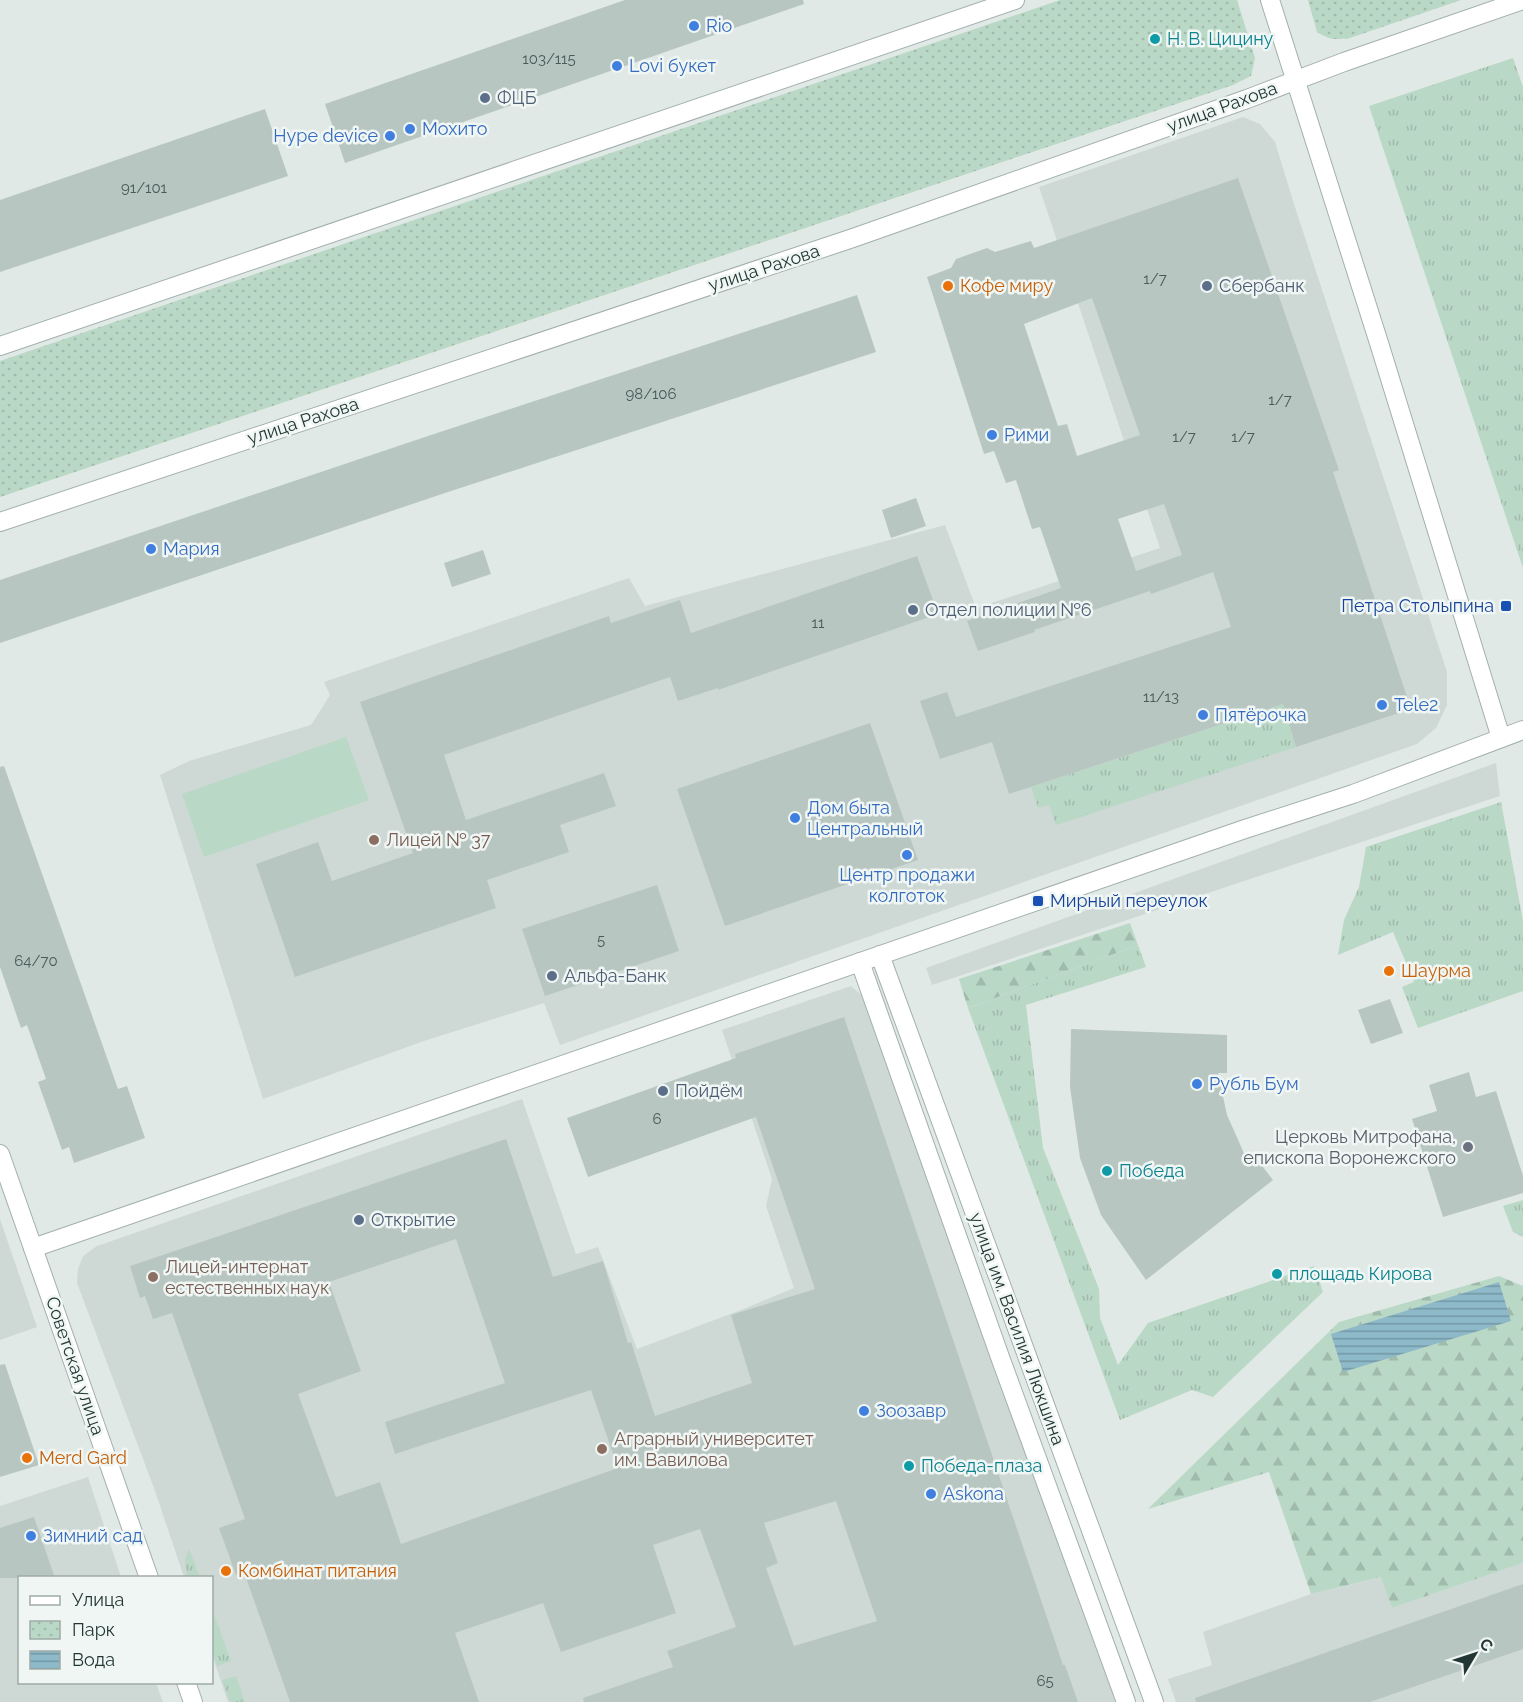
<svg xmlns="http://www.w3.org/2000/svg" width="1523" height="1702" viewBox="0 0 1523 1702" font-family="Raleway,sans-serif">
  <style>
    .built { fill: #ced9d5 }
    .grass { fill: url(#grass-tufts) }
    .forest { fill: url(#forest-firs) }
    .park { fill: url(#park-dots) }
    .pitch { fill: #bad8c6 }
    .water { fill: url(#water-rules) }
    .building { fill: #b8c6c2; fill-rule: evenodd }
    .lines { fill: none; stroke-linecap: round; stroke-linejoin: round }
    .minor-casing { stroke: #a3b0ad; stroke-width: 20 }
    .minor { stroke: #fff; stroke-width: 18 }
    .shop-dot { fill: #3f7fe0; stroke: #f0f6f4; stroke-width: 2 }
    .culture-dot { fill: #0f9aa8; stroke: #f0f6f4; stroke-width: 2 }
    .service-dot { fill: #5c6f8a; stroke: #f0f6f4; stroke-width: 2 }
    .food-dot { fill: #e8710a; stroke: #f0f6f4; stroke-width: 2 }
    .transit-dot { fill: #1a4fb4; stroke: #f0f6f4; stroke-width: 2 }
    .education-dot { fill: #8d6e63; stroke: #f0f6f4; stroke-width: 2 }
    .worship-dot { fill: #6b7280; stroke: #f0f6f4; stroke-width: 2 }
    .labels { text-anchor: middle; stroke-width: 5; stroke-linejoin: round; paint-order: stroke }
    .number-label { font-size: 15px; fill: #485b58 }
    .shop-label { font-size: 18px; fill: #366cbe; stroke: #f0f6f4; text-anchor: start }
    .culture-label { font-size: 18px; fill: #0d838f; stroke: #f0f6f4; text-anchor: start }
    .service-label { font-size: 18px; fill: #4e5e75; stroke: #f0f6f4; text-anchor: start }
    .street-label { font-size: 18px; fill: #223734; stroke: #f0f6f4 }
    .food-label { font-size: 18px; fill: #c56008; stroke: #f0f6f4; text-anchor: start }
    .transit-label { font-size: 18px; fill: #164399; stroke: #f0f6f4; text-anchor: end }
    .education-label { font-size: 18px; fill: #785e54; stroke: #f0f6f4; text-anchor: start }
    .worship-label { font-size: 18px; fill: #5b616d; stroke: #f0f6f4; text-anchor: end }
  </style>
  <defs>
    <pattern id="grass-tufts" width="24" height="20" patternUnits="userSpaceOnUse" patternTransform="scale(1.5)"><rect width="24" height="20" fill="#bad8c6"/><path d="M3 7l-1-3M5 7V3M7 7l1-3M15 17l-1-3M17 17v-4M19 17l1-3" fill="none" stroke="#a0baab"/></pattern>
    <pattern id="forest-firs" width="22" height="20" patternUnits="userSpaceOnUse" patternTransform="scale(1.5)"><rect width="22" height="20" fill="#bad8c6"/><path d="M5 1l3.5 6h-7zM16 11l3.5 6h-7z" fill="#a0baab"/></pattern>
    <pattern id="park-dots" width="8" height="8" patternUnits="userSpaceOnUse" patternTransform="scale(1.5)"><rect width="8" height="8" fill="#bad8c6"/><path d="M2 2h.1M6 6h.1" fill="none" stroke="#a0baab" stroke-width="1.8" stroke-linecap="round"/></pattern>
    <pattern id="water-rules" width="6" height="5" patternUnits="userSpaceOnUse" patternTransform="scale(1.5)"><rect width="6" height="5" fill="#8db9c9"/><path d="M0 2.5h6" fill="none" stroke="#7397a4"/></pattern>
  </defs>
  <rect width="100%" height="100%" fill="#e0e9e6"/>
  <!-- built -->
  <g class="built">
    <path d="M1243,117L1260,124L1275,142L1294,204L1447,672V705L1436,728L1417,744L560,1045L544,1003L424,1041L263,1099L160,775L189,761L311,725L330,695L324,682L629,578L645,606L945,525L976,608L1160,548L1039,187Z"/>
    <path d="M1496,763L1500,796L932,985L926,968Z"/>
    <path d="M851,986L863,996L1116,1702H228L212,1655V1578L184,1577L155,1491L77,1283L78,1269L83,1256L97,1246L522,1099L576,1254L598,1247L637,1349L741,1310L794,1288L766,1206L772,1179L722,1030Z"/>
    <path d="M0,1219L37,1327L0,1340Z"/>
    <path d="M88,1477L121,1577L20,1578V1682L156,1683L163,1702H0V1506Z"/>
    <path d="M1523,1563V1702H1176L1168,1679L1212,1665L1203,1632L1311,1594L1382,1577L1392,1608Z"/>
  </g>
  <!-- grass -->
  <g class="grass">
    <path d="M1513,58L1523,87V568L1369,106Z"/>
    <path d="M1283,704L1296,747L1056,825L1049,805L1038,808L1031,787Z"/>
    <path d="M1501,802L1523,921V991L1418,1028L1402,987L1414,982L1393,932L1338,955L1344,920L1359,887L1366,847Z"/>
    <path d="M1138,945L1146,967L1026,1005L1043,1148L1099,1289L1100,1318L1118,1365L1148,1323L1314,1266L1323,1292L1213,1397L1192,1390L1120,1420L968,1008Z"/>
    <path d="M1523,1200V1237L1513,1232L1503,1206Z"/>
    <path d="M189,1549L200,1577H187L185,1560Z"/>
    <path d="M212,1609L231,1661L217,1666L212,1650Z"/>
    <path d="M236,1676L245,1702H230L222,1680Z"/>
  </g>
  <!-- forest -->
  <g class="forest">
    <path d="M1130,923L1138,945L968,1008L959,979Z"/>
    <path d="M1499,1276L1523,1286V1563L1392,1608L1381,1577L1311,1594L1269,1472L1148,1509L1339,1322Z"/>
  </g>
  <!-- park -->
  <g class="park">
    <path d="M1060,0H1237L1255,58L1251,76L1233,85L0,497V361Z"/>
    <path d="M1308,0H1461L1350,38C1336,40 1329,40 1317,32Z"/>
  </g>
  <!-- pitch -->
  <path class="pitch" d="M346,737L369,800L204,857L182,794Z"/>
  <!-- water -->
  <path class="water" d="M1499,1282L1511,1321L1343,1372L1331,1334Z"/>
  <!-- building -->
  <g class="building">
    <path d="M625,0H803L804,4L345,163L325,104Z"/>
    <path d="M265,109L288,176L0,272V200Z"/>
    <path d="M1238,178L1339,470L1333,472L1411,709L1296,747L1283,704L1009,794L992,742L940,759L920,701L947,692L956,717L1231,627L1213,572L1151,594L1150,591L1034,630L1035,632L978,651L967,621L1061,588L1040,527L1032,529L1016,480L1006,483L994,451L984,454L927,277L951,268L956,259L987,248L995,252L1031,241L1034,248ZM1092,298L1140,435L1077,456L1067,424L1058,426L1024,324ZM1164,504L1182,555L1136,571L1118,519Z"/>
    <path d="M857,295L876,352L445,493L0,643V580L425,437Z"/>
    <path d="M916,498L926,526L891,538L882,510Z"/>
    <path d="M483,550L491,574L452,587L444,563Z"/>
    <path d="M917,556L938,614L718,690V688L678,701L670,677L444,755L466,820L604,773L616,806L560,825L569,852L487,880L496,908L295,977L256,864L318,842L332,881L413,853L360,702L609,616L611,623L680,600L691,633Z"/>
    <path d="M870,723L918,860L725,926L677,789Z"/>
    <path d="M4,766L118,1089L127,1086L145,1138L74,1163L69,1147L62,1150L38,1082L46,1079L27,1025L21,1028L0,967V767Z"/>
    <path d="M657,885L679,951L545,996L522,929Z"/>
    <path d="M1390,999L1403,1033L1371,1044L1358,1010Z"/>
    <path d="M844,1017L1063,1665H1065L1078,1702H584L583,1698L673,1667L667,1651L736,1627L700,1529L653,1545L676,1613L561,1652L543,1603L455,1633L479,1702H290L244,1572L236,1575L219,1528L245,1519L172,1313L153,1319L145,1296L140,1298L130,1266L506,1139L553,1277L603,1261L628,1343L631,1342L655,1416L752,1383L731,1315L815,1289L756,1117L588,1177L567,1118L736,1058L735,1054ZM456,1239L505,1383L385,1422L395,1454L591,1390L618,1468L401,1544L380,1482L336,1497L298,1394L361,1371L329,1282ZM836,1501L877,1621L794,1646L766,1568L778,1563L764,1523Z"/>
    <path d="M1071,1029L1227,1035V1073H1218L1227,1115L1247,1160L1253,1154L1273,1180L1146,1280L1101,1215L1080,1158L1070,1087Z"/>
    <path d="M1469,1072L1476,1097L1496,1091L1523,1176V1193L1443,1217L1412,1119L1437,1111L1429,1085Z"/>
    <path d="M5,1364L39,1465L0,1477V1365Z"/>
    <path d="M34,1517L55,1578H0V1528Z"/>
    <path d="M1523,1584V1649L1370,1702H1196L1195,1698Z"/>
  </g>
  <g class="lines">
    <!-- minor casing -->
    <g class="minor-casing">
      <g id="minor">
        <path d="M1270,0L1379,343L1501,738"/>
        <path d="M0,346L1015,0"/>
        <path d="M0,522L853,238L1247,99L1344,62L1523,0"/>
        <path d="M880,955L1154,1702"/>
        <path d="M860,962L1000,1357L1126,1702"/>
        <path d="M0,1154L149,1578"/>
        <path d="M33,1248L1245,829L1353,794L1523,730"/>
        <path d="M186,1682L193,1702"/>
      </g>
    </g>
    <!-- minor -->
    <use href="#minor" class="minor"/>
  </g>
  <!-- markers -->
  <g class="shop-dot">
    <circle cx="694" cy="26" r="6"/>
    <circle cx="617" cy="66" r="6"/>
    <circle cx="410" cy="129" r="6"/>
    <circle cx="390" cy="136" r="6"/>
    <circle cx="992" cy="435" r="6"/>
    <circle cx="151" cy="549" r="6"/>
    <circle cx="1382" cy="705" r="6"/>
    <circle cx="1203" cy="715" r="6"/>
    <circle cx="795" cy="818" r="6"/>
    <circle cx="907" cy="855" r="6"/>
    <circle cx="1197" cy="1084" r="6"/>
    <circle cx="864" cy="1411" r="6"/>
    <circle cx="931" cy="1494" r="6"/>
    <circle cx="31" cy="1536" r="6"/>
  </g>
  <g class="culture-dot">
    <circle cx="1155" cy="39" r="6"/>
    <circle cx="1107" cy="1171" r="6"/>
    <circle cx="1277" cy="1274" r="6"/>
    <circle cx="909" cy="1466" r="6"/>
  </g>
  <g class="service-dot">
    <circle cx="485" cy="98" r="6"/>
    <circle cx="1207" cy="286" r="6"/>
    <circle cx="913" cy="610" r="6"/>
    <circle cx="552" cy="976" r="6"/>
    <circle cx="663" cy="1091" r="6"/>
    <circle cx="359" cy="1220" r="6"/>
  </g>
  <g class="food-dot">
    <circle cx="948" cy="286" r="6"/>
    <circle cx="1389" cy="971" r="6"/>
    <circle cx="27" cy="1458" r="6"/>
    <circle cx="226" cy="1571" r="6"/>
  </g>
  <g class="transit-dot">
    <rect x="1500" y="600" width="12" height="12" rx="3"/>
    <rect x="1032" y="895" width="12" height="12" rx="3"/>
  </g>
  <g class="education-dot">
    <circle cx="374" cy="840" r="6"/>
    <circle cx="153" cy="1277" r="6"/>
    <circle cx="602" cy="1449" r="6"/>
  </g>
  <circle class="worship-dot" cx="1468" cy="1147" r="6"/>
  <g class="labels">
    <!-- number labels -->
    <g class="number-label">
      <text x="549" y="64">103/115</text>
      <text x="144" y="193">91/101</text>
      <text x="1155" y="284">1/7</text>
      <text x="651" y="399">98/106</text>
      <text x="1280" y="405">1/7</text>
      <text x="1184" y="442">1/7</text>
      <text x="1243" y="442">1/7</text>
      <text x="818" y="628">11</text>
      <text x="1161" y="702">11/13</text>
      <text x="601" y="945">5</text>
      <text x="36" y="966">64/70</text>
      <text x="657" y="1124">6</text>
      <text x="1045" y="1686">65</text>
    </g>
    <!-- shop labels -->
    <g class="shop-label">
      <text x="706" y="32">Rio</text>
      <text x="629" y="72">Lovi букет</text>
      <text x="422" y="135">Мохито</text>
      <text x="378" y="142" text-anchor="end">Hype device</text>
      <text x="1004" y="441">Рими</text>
      <text x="163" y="555">Мария</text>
      <text x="1394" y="711">Tele2</text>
      <text x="1215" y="721">Пятёрочка</text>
      <text x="807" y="814">Дом быта<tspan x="807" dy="21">Центральный</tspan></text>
      <text x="907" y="881" text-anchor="middle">Центр продажи<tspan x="907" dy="21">колготок</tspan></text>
      <text x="1209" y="1090">Рубль Бум</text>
      <text x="876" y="1417">Зоозавр</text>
      <text x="943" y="1500">Askona</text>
      <text x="43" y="1542">Зимний сад</text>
    </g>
    <!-- culture labels -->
    <g class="culture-label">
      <text x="1167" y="45">Н. В. Цицину</text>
      <text x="1119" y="1177">Победа</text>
      <text x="1289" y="1280">площадь Кирова</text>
      <text x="921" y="1472">Победа-плаза</text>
    </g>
    <!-- service labels -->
    <g class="service-label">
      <text x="497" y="104">ФЦБ</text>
      <text x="1219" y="292">Сбербанк</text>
      <text x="925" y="616">Отдел полиции №6</text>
      <text x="564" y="982">Альфа-Банк</text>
      <text x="675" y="1097">Пойдём</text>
      <text x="371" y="1226">Открытие</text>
    </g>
    <!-- street labels -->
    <g class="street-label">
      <text transform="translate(1222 107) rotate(-20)" y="6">улица Рахова</text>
      <text transform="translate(764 268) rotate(-18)" y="6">улица Рахова</text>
      <text transform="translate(303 421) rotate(-18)" y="6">улица Рахова</text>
      <text transform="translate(1017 1329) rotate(70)" y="6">улица им. Василия Люкшина</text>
      <text transform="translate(75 1366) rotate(71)" y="6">Советская улица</text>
    </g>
    <!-- food labels -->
    <g class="food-label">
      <text x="960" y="292">Кофе миру</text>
      <text x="1401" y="977">Шаурма</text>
      <text x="39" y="1464">Merd Gard</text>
      <text x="238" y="1577">Комбинат питания</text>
    </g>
    <!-- transit labels -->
    <g class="transit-label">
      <text x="1494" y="612">Петра Столыпина</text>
      <text x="1050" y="907" text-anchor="start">Мирный переулок</text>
    </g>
    <!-- education labels -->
    <g class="education-label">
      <text x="386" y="846">Лицей № 37</text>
      <text x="165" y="1273">Лицей-интернат<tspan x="165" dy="21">естественных наук</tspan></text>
      <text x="614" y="1445">Аграрный университет<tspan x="614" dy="21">им. Вавилова</tspan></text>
    </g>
    <!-- worship labels -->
    <g class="worship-label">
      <text x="1456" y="1143">Церковь Митрофана,<tspan x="1456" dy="21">епископа Воронежского</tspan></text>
    </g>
  </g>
  <!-- legend -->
  <rect x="18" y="1576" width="195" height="108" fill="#f0f6f4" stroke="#9eaaa7" stroke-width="1.5"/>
  <rect x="30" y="1596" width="30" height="9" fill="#ffffff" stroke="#9eaaa7" stroke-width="1.5"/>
  <text x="72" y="1606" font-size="18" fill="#223734">Улица</text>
  <rect x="30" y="1621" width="30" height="18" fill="url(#park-dots)" stroke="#9eaaa7" stroke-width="1.5"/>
  <text x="72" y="1636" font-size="18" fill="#223734">Парк</text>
  <rect x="30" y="1651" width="30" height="18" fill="url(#water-rules)" stroke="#9eaaa7" stroke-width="1.5"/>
  <text x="72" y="1666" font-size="18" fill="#223734">Вода</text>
  <!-- north arrow -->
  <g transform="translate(1475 1654) rotate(51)" stroke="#f0f6f4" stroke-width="4.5" paint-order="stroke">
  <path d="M0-4.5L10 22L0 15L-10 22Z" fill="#223734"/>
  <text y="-9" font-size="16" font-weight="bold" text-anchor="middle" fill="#223734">С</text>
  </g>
</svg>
